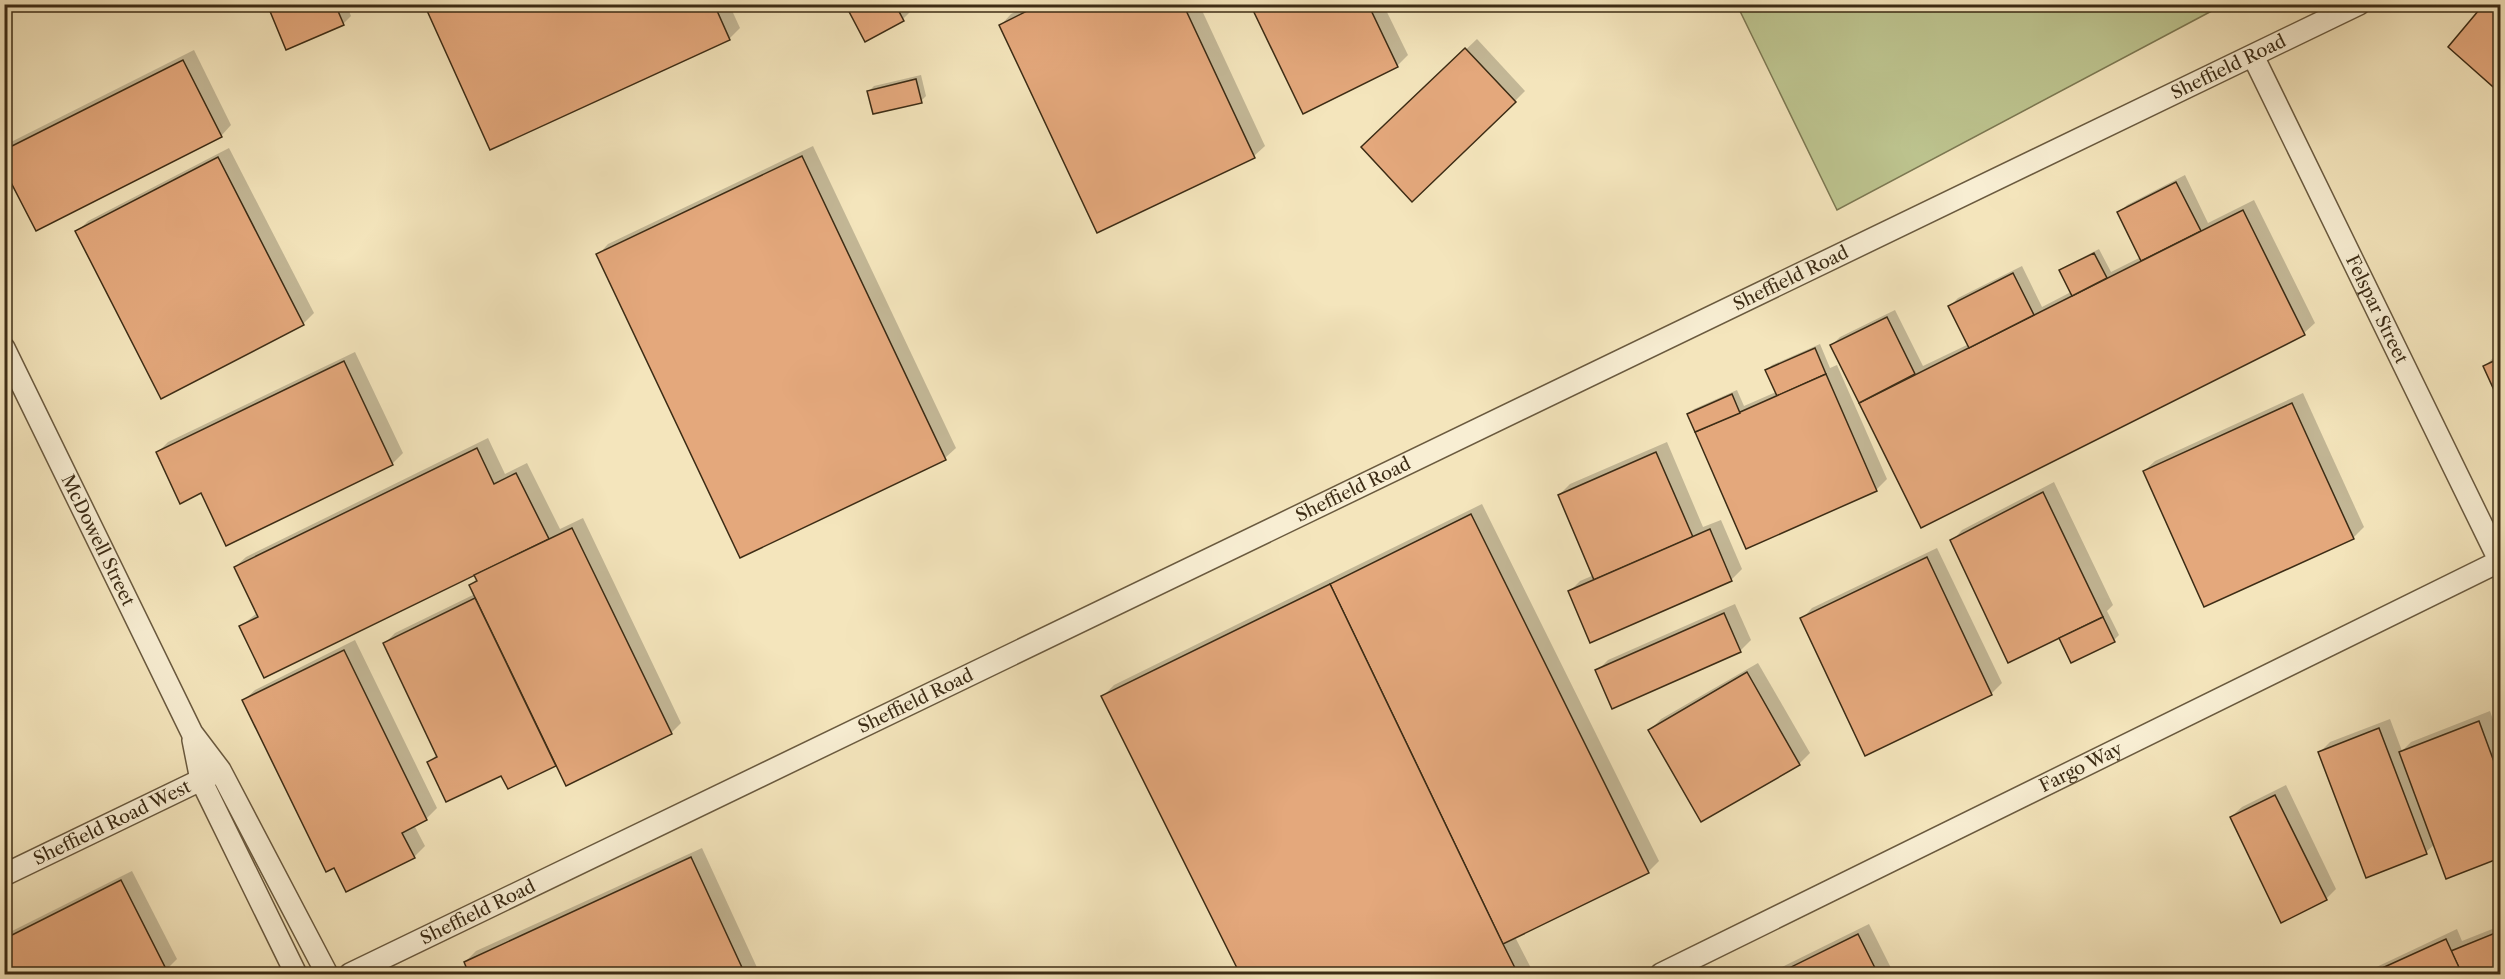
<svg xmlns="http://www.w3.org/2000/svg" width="2505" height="979" viewBox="0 0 2505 979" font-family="'Libre Caslon Text',serif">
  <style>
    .green { fill: #bdc48f; stroke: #7c7852; stroke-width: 1.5 }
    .shadow { fill: #0003 }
    .building { fill: #e4a87c; stroke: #3c2c15; stroke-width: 1.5 }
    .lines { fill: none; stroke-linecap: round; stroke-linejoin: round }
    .minor-casing { stroke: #6a5a3f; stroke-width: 24 }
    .minor { stroke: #f8eed3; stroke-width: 21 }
    .labels { text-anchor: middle; stroke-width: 4.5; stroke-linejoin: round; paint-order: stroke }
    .street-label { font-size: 18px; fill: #3c2c15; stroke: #f8eed3 }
  </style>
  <rect width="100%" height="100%" fill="#f4e5bc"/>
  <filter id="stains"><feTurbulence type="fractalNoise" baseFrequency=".00333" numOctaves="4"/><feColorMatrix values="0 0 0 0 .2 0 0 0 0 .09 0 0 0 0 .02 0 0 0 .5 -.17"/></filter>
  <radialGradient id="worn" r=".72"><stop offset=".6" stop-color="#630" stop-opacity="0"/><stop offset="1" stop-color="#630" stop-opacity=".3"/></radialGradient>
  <!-- green -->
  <path class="green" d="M1737,5H2223L1837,210Z"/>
  <!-- shadow -->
  <g class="shadow">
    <path d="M268,4H346L351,16L343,24Z"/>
    <path d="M426,4H729L740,28L729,39Z"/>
    <path d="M847,4H911L913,9L903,19Z"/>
    <path d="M1032,4H1199L1265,146L1254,156L1001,25L1011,14Z"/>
    <path d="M1251,4H1383L1408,55L1397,66Z"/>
    <path d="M2486,4H2500V91L2450,47Z"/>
    <path d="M1477,39L1525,91L1515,101L1374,137Z"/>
    <path d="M194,50L231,125L221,136L4,166V148L9,143Z"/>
    <path d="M921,75L926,96L921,101L869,91L874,86Z"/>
    <path d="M813,146L956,448L945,458L598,255L608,244Z"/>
    <path d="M229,148L314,313L303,324L77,232L88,221Z"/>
    <path d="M2185,175L2208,223L2254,200L2315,323L2304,333L1922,526L1832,345L1840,337L1895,310L1923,366L1969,344L1950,306L1958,298L2022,266L2042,307L2071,292L2061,271L2066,266L2099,249L2111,272L2141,257L2119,213L2127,205Z"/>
    <path d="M1820,344L1830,368L1837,365L1887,479L1876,490L1689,414L1694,409L1737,390L1744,406L1776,392L1767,370L1772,365Z"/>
    <path d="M355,352L403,453L392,464L227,544L202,491L158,452L168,442Z"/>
    <path d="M2500,354V399L2485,366L2493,358Z"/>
    <path d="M2303,393L2364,527L2353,538L2144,471L2155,461Z"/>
    <path d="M488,438L505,474L527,463L560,529L583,518L681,723L671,733L557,764L509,787L502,774L429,763L437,754L385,643L395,633L475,594L470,585L477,579L474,573L241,626L257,613L235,567L246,557Z"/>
    <path d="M1667,442L1703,527L1721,520L1742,569L1731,580L1591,641L1569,592L1580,581L1594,575L1559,495L1570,484Z"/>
    <path d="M2054,482L2113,605L2107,611L2119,635L2114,640L2060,636L1952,541L1962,530Z"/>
    <path d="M1482,504L1659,861L1648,872L1515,937L1534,974H1242L1103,696L1114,685Z"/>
    <path d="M1937,548L2002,683L1991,694L1802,619L1812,608Z"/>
    <path d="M1735,604L1751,640L1740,651L1597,671L1608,660Z"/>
    <path d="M355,640L437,808L426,819L414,825L425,846L414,857L244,700L255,690Z"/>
    <path d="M1758,663L1810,753L1799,764L1650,730L1661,719Z"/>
    <path d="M2490,711L2500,740V856L2447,877L2435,844L2426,852L2319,753L2330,742L2390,719L2402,751L2411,742Z"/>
    <path d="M2286,785L2336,889L2326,899L2231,817L2242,807Z"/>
    <path d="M702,848L760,974H471L465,962L476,951Z"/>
    <path d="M132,871L177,959L166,970L157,974H4V935Z"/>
    <path d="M2500,895V912L2495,901Z"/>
    <path d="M1869,924L1894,974H1768Z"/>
    <path d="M2500,926V974H2364L2368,971L2457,929L2462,941Z"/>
  </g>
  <!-- building -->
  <g class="building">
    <path d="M267,4H335L344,25L286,50Z"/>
    <path d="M424,4H714L730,40L490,150Z"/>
    <path d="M845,4H895L904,21L865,42Z"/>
    <path d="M1041,4H1183L1255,158L1097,233L999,25Z"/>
    <path d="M1250,4H1368L1398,67L1303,114Z"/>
    <path d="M2484,4H2500V93L2448,47Z"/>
    <path d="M1465,48L1516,102L1412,202L1361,147Z"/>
    <path d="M183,60L222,137L36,231L4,169V150Z"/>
    <path d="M916,79L922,103L873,114L867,91Z"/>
    <path d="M802,156L946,460L740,558L596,254Z"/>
    <path d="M218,157L304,325L161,399L75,231Z"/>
    <path d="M2176,182L2201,231L2141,261L2117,212Z"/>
    <path d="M2243,210L2305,335L1921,528L1859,403Z"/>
    <path d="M2094,253L2107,278L2072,296L2059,270Z"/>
    <path d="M2013,273L2034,315L1969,348L1948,306Z"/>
    <path d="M1887,317L1915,374L1859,403L1830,345Z"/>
    <path d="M1815,348L1826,374L1777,396L1765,370Z"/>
    <path d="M2500,358V401H2499L2483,366Z"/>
    <path d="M344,361L393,465L226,546L201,493L180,504L156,452Z"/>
    <path d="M1826,374L1877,491L1746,549L1695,432Z"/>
    <path d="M1732,394L1740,413L1695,432L1687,414Z"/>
    <path d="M2292,403L2354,539L2204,607L2143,471Z"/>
    <path d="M477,448L494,484L516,473L549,539L264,678L239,626L258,617L234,567Z"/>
    <path d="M1656,452L1693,537L1594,580L1558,495Z"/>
    <path d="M2043,492L2103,617L2008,663L1950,540Z"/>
    <path d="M1471,514L1649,873L1503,944L1330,584Z"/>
    <path d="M572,528L672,734L566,786L469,585L477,581L474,575Z"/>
    <path d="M1710,529L1732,581L1590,643L1568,591Z"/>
    <path d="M1927,557L1992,695L1865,756L1800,618Z"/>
    <path d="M1330,584L1503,944L1518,974H1240L1101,696Z"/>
    <path d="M475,598L556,766L508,789L501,776L446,802L427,762L437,757L383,643Z"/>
    <path d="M1724,613L1741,652L1612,709L1595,670Z"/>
    <path d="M2103,617L2115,642L2071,663L2059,638Z"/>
    <path d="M344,650L427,820L402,833L415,858L346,892L334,868L326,872L242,700Z"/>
    <path d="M1747,672L1800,765L1701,822L1648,730Z"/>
    <path d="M2479,721L2500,778V858L2446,879L2399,752Z"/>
    <path d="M2379,728L2427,854L2366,878L2318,752Z"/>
    <path d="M2275,795L2327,900L2281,923L2230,817Z"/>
    <path d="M691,857L745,974H469L464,962Z"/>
    <path d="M121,880L167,971L160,974H4V939Z"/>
    <path d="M2500,931V974H2462L2451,951Z"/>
    <path d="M1858,934L1878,974H1777Z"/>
    <path d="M2446,939L2462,974H2369Z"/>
  </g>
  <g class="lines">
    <!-- minor casing -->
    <g class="minor-casing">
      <g id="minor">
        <path id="s1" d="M2253,56L2500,562"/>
        <path id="s2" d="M4,348L192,733L220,770L327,974"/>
        <path d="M193,740L201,780L296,974"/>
        <path id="s3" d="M4,875L211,775"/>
        <path id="s4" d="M350,974L2359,4"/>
        <path id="s5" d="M1661,974L2500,561"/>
      </g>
    </g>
    <!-- minor -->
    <use href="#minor" class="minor"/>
  </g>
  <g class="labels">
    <!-- street labels -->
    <g class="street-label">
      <text dy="6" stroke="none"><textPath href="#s4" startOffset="2086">Sheffield Road</textPath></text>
      <text dy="6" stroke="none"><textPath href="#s4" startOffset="1600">Sheffield Road</textPath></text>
      <text dy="6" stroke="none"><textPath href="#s1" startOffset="282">Felspar Street</textPath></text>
      <text dy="6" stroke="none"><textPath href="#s4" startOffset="1114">Sheffield Road</textPath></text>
      <text dy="6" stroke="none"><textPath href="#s2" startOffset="214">McDowell Street</textPath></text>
      <text dy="6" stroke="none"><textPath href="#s4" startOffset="628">Sheffield Road</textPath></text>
      <text dy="6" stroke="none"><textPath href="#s5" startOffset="468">Fargo Way</textPath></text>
      <text dy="6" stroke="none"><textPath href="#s3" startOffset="120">Sheffield Road West</textPath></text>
      <text dy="6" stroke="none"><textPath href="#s4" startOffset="142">Sheffield Road</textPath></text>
    </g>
  </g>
  <!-- margin -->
  <rect width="2505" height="979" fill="none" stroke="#f4e5bc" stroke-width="24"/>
  <rect x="6" y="6" width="2493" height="967" fill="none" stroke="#3c2c15" stroke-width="3"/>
  <rect x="12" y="12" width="2481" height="955" fill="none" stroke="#3c2c15" stroke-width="1.5"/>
  <rect width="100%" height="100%" filter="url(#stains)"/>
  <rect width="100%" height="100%" fill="url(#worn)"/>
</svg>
